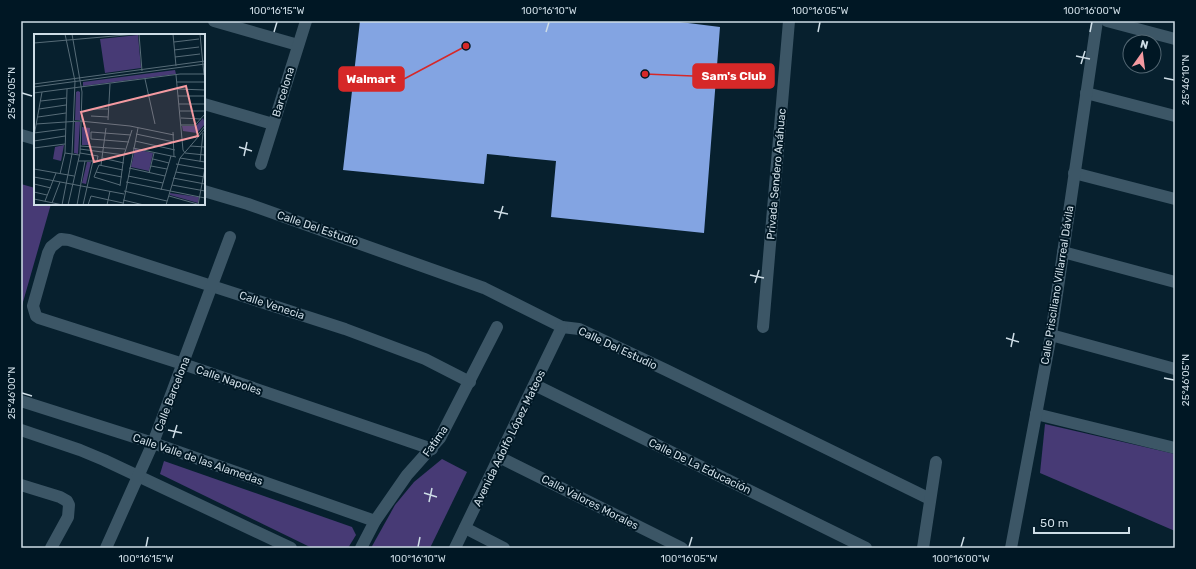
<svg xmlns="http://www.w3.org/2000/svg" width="1196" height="569" viewBox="0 0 1196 569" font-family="Rubik,sans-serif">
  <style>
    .green { fill: #473a75 }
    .building { fill: #83a4e2 }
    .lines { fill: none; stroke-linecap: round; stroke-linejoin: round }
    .minor { stroke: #3c5666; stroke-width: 12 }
    .ticks { fill: none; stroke: #cedde6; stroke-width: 1.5 }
    .labels { text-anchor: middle; stroke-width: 4; stroke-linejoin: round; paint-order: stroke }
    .street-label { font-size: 11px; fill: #cedde6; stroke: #001724 }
    .inset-road { fill: none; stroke: #576c78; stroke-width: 1 }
    .view { fill: #f49aa1; fill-opacity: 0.15; stroke: #f49aa1; stroke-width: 2 }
    .inset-edge { fill: none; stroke: #cedde6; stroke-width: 2 }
    .leader { fill: none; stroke: #d62828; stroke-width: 1.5 }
    .callout-dot { fill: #d62828; stroke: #001724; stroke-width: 1.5 }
    .callout { fill: #d62828; stroke: #d62828; stroke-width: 1.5 }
    .callout-label { font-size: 12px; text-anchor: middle; font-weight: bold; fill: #fff }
    .neatline { fill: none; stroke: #cedde6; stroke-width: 1.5 }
    .ticks-label { font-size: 10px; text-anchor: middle; fill: #cedde6 }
  </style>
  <rect width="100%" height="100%" fill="#07202e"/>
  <!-- green -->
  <g class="green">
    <path d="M21,184L35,188V204H51L21,309Z"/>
    <path d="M1045,424L1175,454V531L1040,473Z"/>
    <path d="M442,459L467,472L430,548H371L395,505L414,482Z"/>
    <path d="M164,461L352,527L356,535L348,548H312L160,474Z"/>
  </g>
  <!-- building -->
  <path class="building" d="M360,21H672L720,27L704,233L551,217L556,161L487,154L484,184L343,170Z"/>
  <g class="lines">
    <!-- minor -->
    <g class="minor">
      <path d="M214,21L298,45"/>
      <path d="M1107,21L1175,39"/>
      <path d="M1086,93L1175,116"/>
      <path d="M204,104L273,124"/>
      <path d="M21,135L35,139"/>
      <path d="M261,164L306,21"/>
      <path d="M1074,173L1175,199"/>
      <path d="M204,191L248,204L484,288L562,327L579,329L666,370L930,499"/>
      <path d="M1063,252L1175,282"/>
      <path d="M763,327L789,21"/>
      <path d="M1051,335L1175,369"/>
      <path d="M535,385L866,548"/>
      <path d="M21,401L153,443L375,521"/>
      <path d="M1036,414L1175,448"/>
      <path d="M21,430L80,450L104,460L291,548"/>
      <path d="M432,449L183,364L39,318L36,316L33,306L48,253L51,247L61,239L69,240L345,329L425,359L470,382"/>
      <path d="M499,457L682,548"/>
      <path d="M21,485L60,497L67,501L69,505L68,517L51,548"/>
      <path d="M465,528L504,548"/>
      <path d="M106,548L153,443L230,237"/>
      <path d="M361,548L375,521L407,475L440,438L497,327"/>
      <path d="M455,548L562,327"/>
      <path d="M923,548L936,462"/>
      <path d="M1011,548L1051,335L1097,21"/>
    </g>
  </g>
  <!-- ticks -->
  <path class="ticks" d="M274,32L277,22M546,32L549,22M818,32L820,22M1090,32L1092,22M1076,56L1090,59M1081,64L1085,51M1164,78L1174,80M22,93L32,96M239,147L252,151M244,156L247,142M494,211L508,214M499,219L503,206M750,275L764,278M755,283L759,270M1006,338L1019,342M1011,347L1014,333M1164,378L1174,380M22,393L32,396M168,430L182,433M173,438L177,425M424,493L437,497M429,502L432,488M146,547L148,537M418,547L420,537M689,547L692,537M961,547L964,537"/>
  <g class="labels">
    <!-- street labels -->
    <g class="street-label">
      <text transform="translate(283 92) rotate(-73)" y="4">Barcelona</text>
      <text transform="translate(776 174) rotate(-85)" y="4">Privada Sendero Anáhuac</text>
      <text transform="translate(318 228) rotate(19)" y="4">Calle Del Estudio</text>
      <text transform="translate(1057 285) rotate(-81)" y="4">Calle Prisciliano Villarreal Dávila</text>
      <text transform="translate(272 305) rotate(18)" y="4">Calle Venecia</text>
      <text transform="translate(618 348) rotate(25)" y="4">Calle Del Estudio</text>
      <text transform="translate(229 380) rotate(19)" y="4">Calle Napoles</text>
      <text transform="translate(172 394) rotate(-69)" y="4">Calle Barcelona</text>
      <text transform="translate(509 438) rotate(-64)" y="4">Avenida Adolfo López Mateos</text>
      <text transform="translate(435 441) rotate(-55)" y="4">Fatima</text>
      <text transform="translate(198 459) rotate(19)" y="4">Calle Valle de las Alamedas</text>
      <text transform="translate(700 466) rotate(26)" y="4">Calle De La Educación</text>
      <text transform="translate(590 502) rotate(27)" y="4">Calle Valores Morales</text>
    </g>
  </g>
  <!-- overview -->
  <g transform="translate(34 34)">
    <rect width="171" height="171" fill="#07202e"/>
    <path d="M104,1L107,34L71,39L66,5ZM141,36L142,40L49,52V48ZM44,57L46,58V86H41L42,58ZM169,84L171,90L163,99L149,97L148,92H162ZM41,88H46L44,120L40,119ZM48,93L56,94L55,111H48ZM30,111L27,127L19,125L21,113ZM101,115L119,119L115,137L97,133ZM53,128H57L52,150L48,149ZM136,159L165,163L164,169L136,161Z" fill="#473a75"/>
    <path class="inset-road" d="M105,0L108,37M139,0L142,32M166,0L170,41M140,8L165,5M0,9L103,0M140,16L165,13M141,23L166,20M142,41L149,116L151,119L171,121M111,45L121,90M143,48H171M0,50L171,27M0,53L171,30M144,55L171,56M0,59L146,40H171M144,62H171M7,67L32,64M145,70H171M5,75L32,71M59,75H74M146,77H171M57,82L74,83M4,83L32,79M147,84L167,85M74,86L76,50M2,90L46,87L96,92L140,101M147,91H161L171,80M139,98L140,123M0,99L31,95M102,100L140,108M0,102L8,58M161,104L171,92M0,107L31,102M101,107L141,116M95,108L57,105V98L97,101M46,112L91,115M156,112L171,113M0,114L31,110M99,114L142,123M46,115L90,121M31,119L45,121M68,124L90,129M146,124L171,128M119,125L135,129M44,127H63L64,122L46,119M166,128L169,99M142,130L171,135M67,131L72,94M117,132L133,135M95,134L131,142M0,135L40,142M62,138L88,143M142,138L171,143M115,139L120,119M26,140L31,119L33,55M94,142L129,149M0,143L90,160M139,144L171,150M92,148L171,164M0,150L17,154M86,151L60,143L65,131L89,136M138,151L171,157M86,152L90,121L98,96M127,156L137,122M90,157L133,167M0,158L13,161M135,162L167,171M0,165L29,171M89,166L110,171M11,167L22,139M18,169L26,148M28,171L38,120L41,47L31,0M34,171L46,119L48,58L38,0M43,171L51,127M49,171L59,127M54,171L57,162L89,169M73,171L76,157M89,171L104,94M132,171L146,124L171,95M164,171L171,134"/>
    <path class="view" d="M152,52L164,102L60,128L47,78Z"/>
    <rect width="171" height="171" class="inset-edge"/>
  </g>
  <!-- callouts -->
  <path class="leader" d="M645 74L693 76M466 46L404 79"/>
  <g class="callout-dot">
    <circle cx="645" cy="74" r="4"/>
    <circle cx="466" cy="46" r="4"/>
  </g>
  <g class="callout">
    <rect x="693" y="64" width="81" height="24" rx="4"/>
    <rect x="339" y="67" width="65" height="24" rx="4"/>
  </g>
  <g class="callout-label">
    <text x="734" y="80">Sam's Club</text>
    <text x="371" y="83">Walmart</text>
  </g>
  <!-- border -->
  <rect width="1196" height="569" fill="none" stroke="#001724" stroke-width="44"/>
  <!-- north arrow -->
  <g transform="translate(1142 54) rotate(14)"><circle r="19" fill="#001724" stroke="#526672"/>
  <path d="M0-3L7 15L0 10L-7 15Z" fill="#f49aa1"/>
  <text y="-6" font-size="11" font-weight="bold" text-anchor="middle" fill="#cedde6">N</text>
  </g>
  <!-- scale -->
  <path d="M1034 527v6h95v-6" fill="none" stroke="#cedde6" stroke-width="2"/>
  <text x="1040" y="527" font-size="12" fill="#cedde6" stroke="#001724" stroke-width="3" paint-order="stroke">50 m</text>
  <rect x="22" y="22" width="1152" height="525" class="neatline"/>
  <g class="ticks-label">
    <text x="277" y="14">100°16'15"W</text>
    <text x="549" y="14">100°16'10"W</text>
    <text x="820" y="14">100°16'05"W</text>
    <text x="1092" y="14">100°16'00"W</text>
    <text transform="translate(1185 80) rotate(-90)" y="4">25°46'10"N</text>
    <text transform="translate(11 93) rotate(-90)" y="4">25°46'05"N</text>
    <text transform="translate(1185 380) rotate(-90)" y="4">25°46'05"N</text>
    <text transform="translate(11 393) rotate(-90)" y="4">25°46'00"N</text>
    <text x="146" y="562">100°16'15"W</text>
    <text x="418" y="562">100°16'10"W</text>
    <text x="689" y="562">100°16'05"W</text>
    <text x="961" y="562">100°16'00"W</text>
  </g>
</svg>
